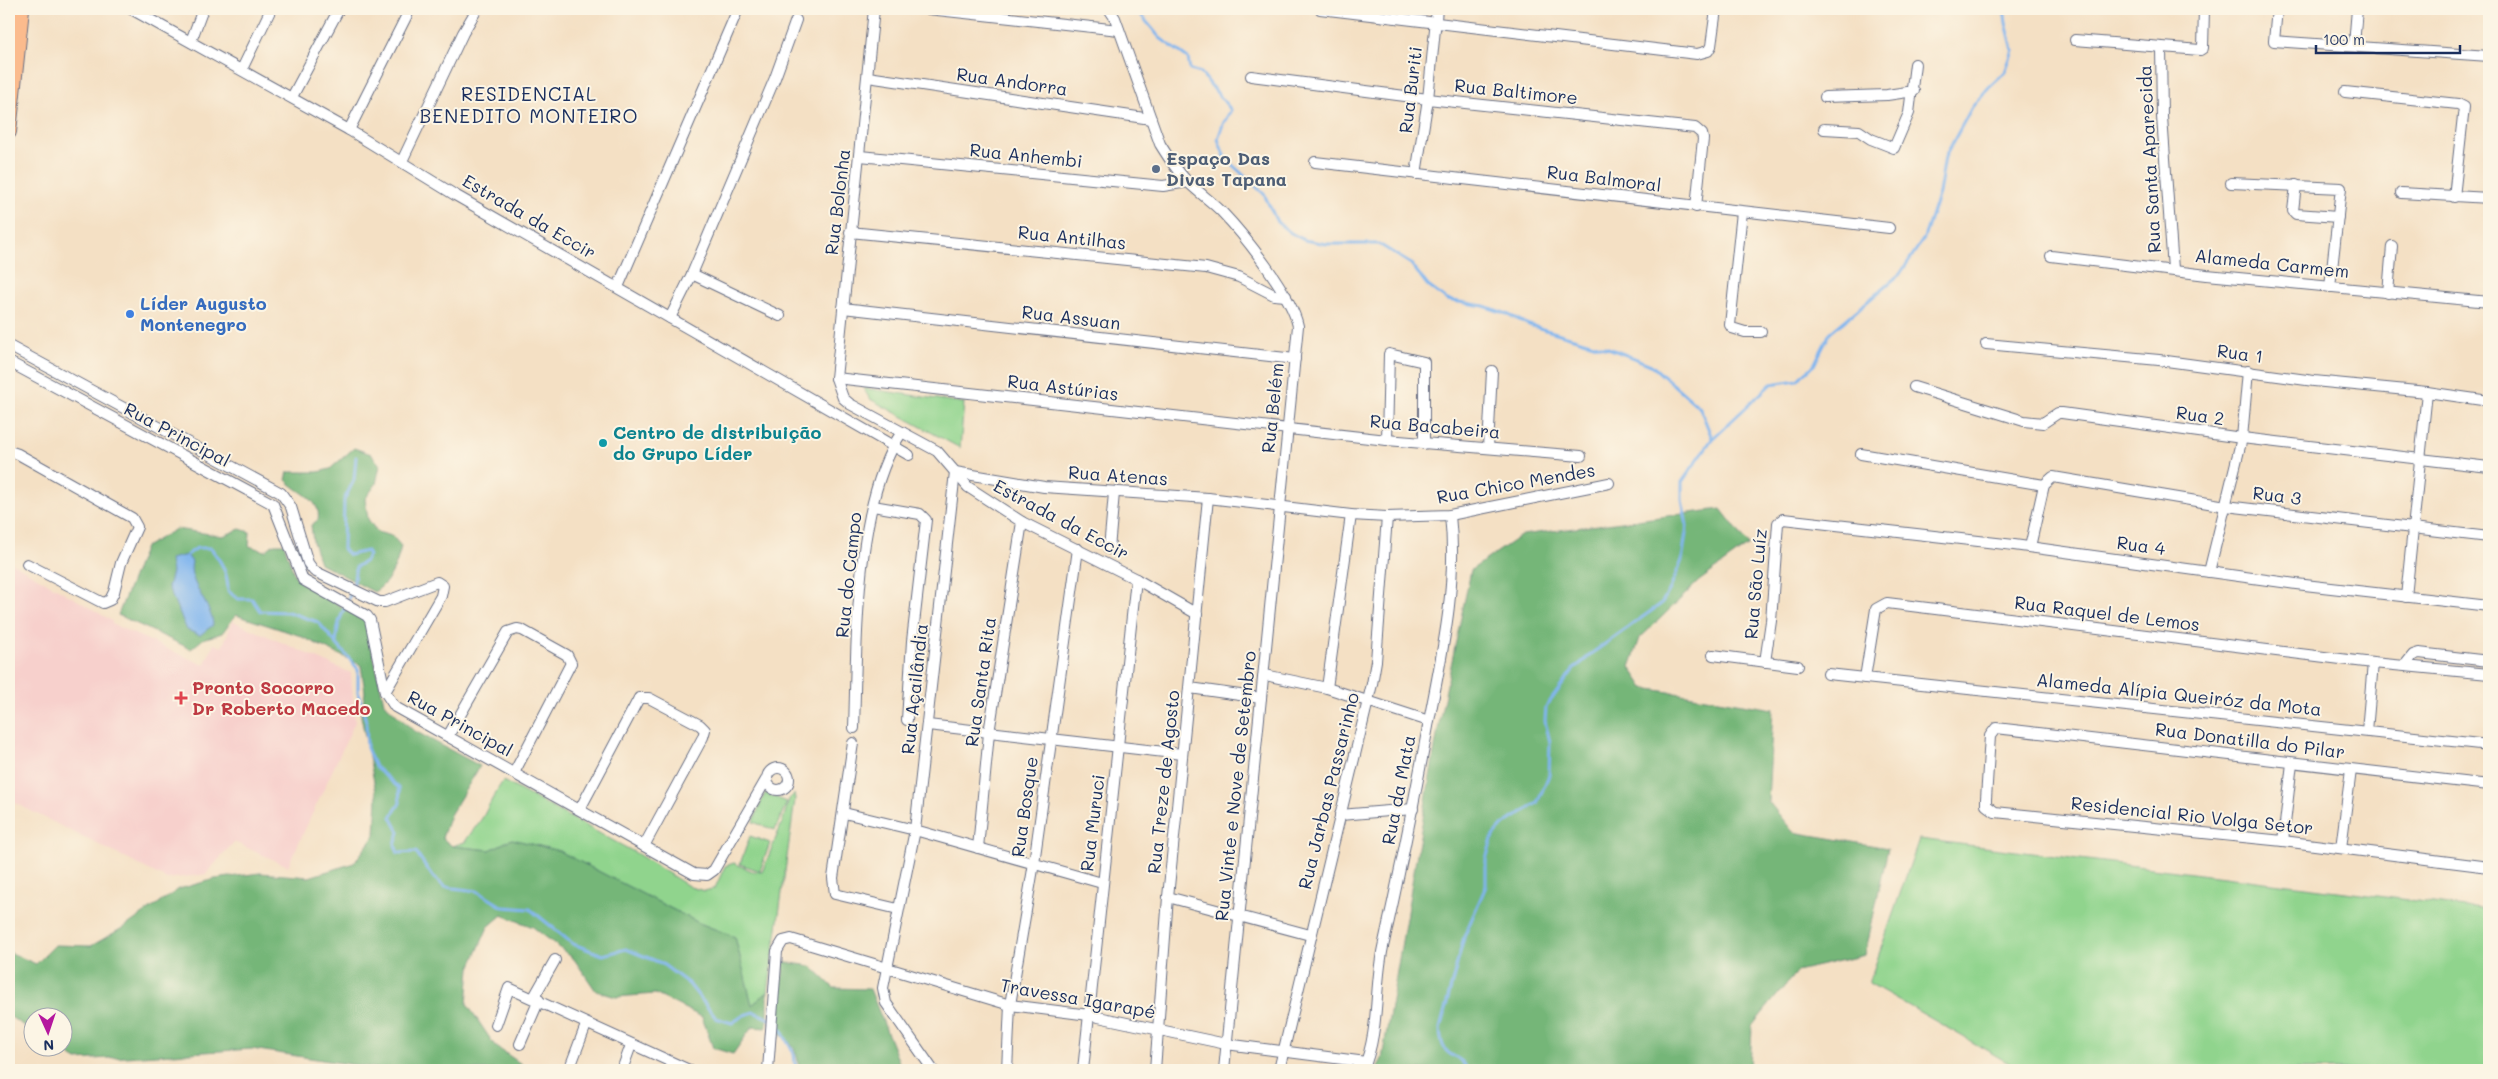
<svg xmlns="http://www.w3.org/2000/svg" width="2498" height="1079" viewBox="0 0 2498 1079" font-family="Mali,sans-serif">
  <style>
    .built { fill: #f7d0cc }
    .green { fill: #90d48d; stroke: #568276 }
    .forest { fill: #74b678; stroke: #48726b }
    .water { fill: #80b5ee; stroke: #4e72a6 }
    .lines { fill: none; stroke-linecap: round; stroke-linejoin: round }
    .stream { stroke: #80b5ee; stroke-width: 3 }
    .minor-casing { stroke: #676d82; stroke-width: 12 }
    .major-casing { stroke: #676d82; stroke-width: 16 }
    .minor { stroke: #fff; stroke-width: 10 }
    .major { stroke: #fbbb8d; stroke-width: 14 }
    .service-dot { fill: #5c6f8a; stroke: #fcf5e5; stroke-width: 2 }
    .shop-dot { fill: #3f7fe0; stroke: #fcf5e5; stroke-width: 2 }
    .culture-dot { fill: #0f9aa8; stroke: #fcf5e5; stroke-width: 2 }
    .health-dot { fill: #e0444e; stroke: #fcf5e5; stroke-width: 2 }
    .labels { text-anchor: middle; stroke-width: 4; stroke-linejoin: round; paint-order: stroke }
    .street-label { font-size: 18px; fill: #1b2f5e; stroke: #fcf5e5 }
    .service-label { font-size: 18px; font-weight: bold; fill: #4e5e75; stroke: #fcf5e5; text-anchor: start }
    .shop-label { font-size: 18px; font-weight: bold; fill: #366cbe; stroke: #fcf5e5; text-anchor: start }
    .culture-label { font-size: 18px; font-weight: bold; fill: #0d838f; stroke: #fcf5e5; text-anchor: start }
    .health-label { font-size: 18px; font-weight: bold; fill: #be3a42; stroke: #fcf5e5; text-anchor: start }
    .neighbourhood-label { font-size: 19px; letter-spacing: 1px; fill: #1b2f5e; stroke: #fcf5e5 }
  </style>
  <rect width="100%" height="100%" fill="#fcf5e5"/>
  <filter id="ink" filterUnits="userSpaceOnUse"><feTurbulence type="fractalNoise" baseFrequency=".02" numOctaves="2"/><feDisplacementMap in="SourceGraphic" scale="10" xChannelSelector="R" yChannelSelector="G"/><feConvolveMatrix kernelMatrix="1 2 1 2 8 2 1 2 1" color-interpolation-filters="sRGB"/></filter>
  <filter id="wash" filterUnits="userSpaceOnUse"><feTurbulence type="fractalNoise" baseFrequency=".0096" numOctaves="4" result="noise"/><feDisplacementMap in="SourceGraphic" scale="20" xChannelSelector="R" yChannelSelector="G"/><feGaussianBlur stdDeviation="1.12" result="paint"/><feColorMatrix in="noise" values="0 0 0 0 0 0 0 0 0 0 0 0 0 0 0 0 0 1.4 0 .05"/><feComposite in="paint" operator="in"/></filter>
  <g filter="url(#wash)">
    <rect width="100%" height="100%" fill="#f4e0c4"/>
    <!-- built -->
    <path class="built" d="M9,561L89,607L112,621V624L204,665L214,644L222,647L233,621L351,673L355,722L288,866L234,842L206,874L167,879L9,800Z"/>
    <!-- green -->
    <g class="green">
      <path d="M863,388L964,403L960,448L870,399Z"/>
      <path d="M503,781L636,853L690,887L705,891L715,888L725,866L734,863L752,871L762,872L782,823L789,799L794,794L795,800L768,992L752,1005L735,937L699,923L559,851L512,839L490,850L452,846L465,842C470,833 482,820 485,813C491,801 496,791 503,781Z"/>
      <path d="M765,793L787,802L775,830L753,822Z"/>
      <path d="M750,836L770,843L760,871L740,864Z"/>
      <path d="M1919,839L2489,910V1070H2021L1869,983Z"/>
    </g>
    <!-- forest -->
    <g class="forest">
      <path d="M354,448L371,454L380,465L376,484L365,499L368,519L377,532L392,536L401,546C397,564 391,582 374,592L320,563L313,542L311,525L318,520C322,499 298,493 286,480L288,472H318L330,469Z"/>
      <path d="M1721,509L1749,545L1699,581L1640,638L1630,667L1644,688L1773,709L1768,801L1793,832L1888,848L1865,955L1797,971L1752,1026L1750,1070H1376L1382,1059L1440,718L1471,570L1522,535Z"/>
      <path d="M176,529L223,536L240,529L250,532L249,546L265,551L274,544H284L294,574L300,582L366,621L384,703L413,730L480,766L450,815L442,838L452,846L490,850L512,839L559,851L699,923L735,937L752,1005L768,992V1018L766,1028L752,1027L733,1054L713,1048L702,1017L655,994L616,997L596,991L574,959L533,927L502,915L488,927L470,968L467,1004L495,1046L530,1070H387L252,1049L77,1060L56,1047L62,1046V1016H32V1031L9,1016V952L36,964L55,945L91,946L126,926L179,889L215,879L260,873L309,877L354,863L375,835L377,797L361,716L365,692L361,665L298,635L236,615L222,633L203,639L191,649L118,615L145,547Z"/>
      <path d="M784,962L811,966L834,988L870,989L902,1070H799C797,1048 793,1044 776,1031Z"/>
    </g>
    <!-- water -->
    <path class="water" d="M187,555L192,562C186,581 212,605 213,625L200,635L187,630L168,587L172,572L170,559Z"/>
    <g class="lines">
      <!-- stream -->
      <g class="stream">
        <path d="M1136,9L1160,38L1188,58L1190,70L1201,73L1231,110L1223,124L1218,139L1225,158L1264,194L1277,222L1291,233L1304,240L1327,244H1379L1411,264L1428,286L1447,300L1484,306L1507,314L1529,325L1611,349L1651,365L1700,408L1712,438"/>
        <path d="M187,555L197,548H211C222,563 228,573 228,591L238,599H252L260,611L288,612L318,622L358,669V693L366,721L367,748L375,767L399,788L400,803L391,817L399,832L395,845L398,853L416,852L433,877L445,887L477,891L503,907L530,909L573,944L603,955L626,949L661,963L689,984L716,1018L732,1023L744,1015L754,1012L777,1022L794,1054L796,1070"/>
        <path d="M336,643C337,617 346,609 353,586C355,580 354,573 356,567L365,561L369,555L367,551L349,555L343,549L344,500L354,480L356,457"/>
        <path d="M1467,1070C1461,1051 1441,1063 1440,1029L1464,937L1486,886V859L1493,836L1503,825L1537,803L1549,775L1550,742L1545,721L1546,707L1573,670L1595,651L1661,604L1670,589L1682,560L1687,526L1682,500V482L1712,439L1771,384L1797,380L1814,365L1830,333L1900,274L1924,238L1939,193L1945,157L1972,107L1989,87L2005,72L2013,50L2006,23L2004,9"/>
      </g>
    </g>
  </g>
  <g filter="url(#ink)">
    <g class="lines">
      <!-- minor casing -->
      <g class="minor-casing">
        <g id="minor">
          <path d="M131,9L349,130L455,195L909,455"/>
          <path d="M874,9L836,378L843,398L850,404L937,451L968,487L1022,522L1136,579L1197,614"/>
          <path d="M928,9L1119,30"/>
          <path d="M1109,9L1115,18L1160,144C1168,157 1176,170 1187,181C1198,192 1211,201 1222,212C1245,236 1291,294 1298,326L1224,1070"/>
          <path d="M1320,9L1697,54L1708,51L1711,46L1716,9"/>
          <path d="M2277,9L2274,41L2489,56"/>
          <path d="M2075,40L2200,50L2203,48L2204,9"/>
          <path d="M191,41L203,9"/>
          <path d="M2354,45L2357,9"/>
          <path d="M2161,47L2162,117L2173,269"/>
          <path d="M242,69L271,9"/>
          <path d="M1251,76L1428,99L1695,128L1702,134L1703,139L1696,207"/>
          <path d="M868,77L1151,119"/>
          <path d="M2345,92L2458,104L2464,107L2454,197"/>
          <path d="M292,97L339,9"/>
          <path d="M1825,97L1887,95L1914,91"/>
          <path d="M1824,129L1859,131L1871,139L1894,148L1909,113L1915,64"/>
          <path d="M349,130L410,9"/>
          <path d="M860,156L1163,186L1188,182"/>
          <path d="M402,161L463,33L477,9"/>
          <path d="M1315,162L1889,228"/>
          <path d="M1416,174L1428,99L1437,9"/>
          <path d="M2231,183L2341,188L2330,287"/>
          <path d="M2296,185L2293,211L2296,214L2338,217"/>
          <path d="M2401,193L2489,198"/>
          <path d="M1742,212L1730,325L1732,328L1745,332H1761"/>
          <path d="M850,232L1206,268L1239,277L1274,295L1286,296"/>
          <path d="M2051,256L2207,275L2489,302"/>
          <path d="M692,274L780,316"/>
          <path d="M618,287L738,9"/>
          <path d="M2388,293L2392,246"/>
          <path d="M843,308L1295,359"/>
          <path d="M670,318L692,274L775,78L796,20"/>
          <path d="M1986,344L2159,360L2314,381L2427,392L2489,401"/>
          <path d="M9,346L281,493L291,507L308,563L314,571L379,602H385L437,582L443,586L441,596L385,692"/>
          <path d="M9,362L273,504L303,580L367,616L370,620L385,692L395,707L694,874L707,875L714,870L767,778"/>
          <path d="M836,378L1387,440L1581,456"/>
          <path d="M1914,387L2024,421L2043,423L2058,413H2062L2242,438L2489,467"/>
          <path d="M1387,440L1389,354L1424,362V444"/>
          <path d="M1488,448L1492,371"/>
          <path d="M9,451L18,454L132,518L137,527L121,563L114,592L110,600L103,603L27,564"/>
          <path d="M1861,454L2044,485"/>
          <path d="M873,506L920,514L926,520L912,641L907,720"/>
          <path d="M2030,547L2044,485L2053,477L2226,506L2489,537"/>
          <path d="M1109,549L1114,493"/>
          <path d="M2209,572L2242,438L2248,371"/>
          <path d="M2406,597L2427,392"/>
          <path d="M1713,655L1798,666"/>
          <path d="M1765,662L1771,621L1778,523L1783,519L2014,545L2296,584L2489,606"/>
          <path d="M2405,665L2413,655L2419,653L2489,661"/>
          <path d="M1828,674L2489,745"/>
          <path d="M1265,675L1327,688L1429,721"/>
          <path d="M1865,678L1876,609L1887,603L2373,663L2489,674"/>
          <path d="M1190,688L1261,698"/>
          <path d="M1327,688L1351,515"/>
          <path d="M928,725L1182,754"/>
          <path d="M854,728C857,644 854,501 902,432"/>
          <path d="M2367,731L2373,663"/>
          <path d="M448,736L508,632L517,629L522,630L567,655L571,663L514,773"/>
          <path d="M853,743L833,878L835,894L898,909"/>
          <circle cx="778" cy="779" r="11"/>
          <path d="M2489,785L1996,728L1990,736L1986,799V805L1995,812L2283,841L2489,867"/>
          <path d="M580,809L639,698H649L700,725L705,730L703,737L644,846"/>
          <path d="M844,813L915,830L1102,883"/>
          <path d="M1340,815L1413,809"/>
          <path d="M2283,841L2292,763"/>
          <path d="M978,848L989,733L1022,522"/>
          <path d="M2341,848L2351,770"/>
          <path d="M1168,897L1310,935"/>
          <path d="M534,997L555,960"/>
          <path d="M496,1025L509,988L689,1070"/>
          <path d="M520,1044L539,1000"/>
          <path d="M569,1070L586,1025"/>
          <path d="M622,1070L631,1045"/>
          <path d="M768,1070L777,951L783,941L791,939L1010,1005L1089,1015L1226,1044L1366,1062"/>
          <path d="M933,1070L886,1003L883,988L915,830L955,472L1044,487L1208,498L1351,515L1387,517L1450,515L1609,483"/>
          <path d="M1007,1070L1010,1005L1034,863L1078,549"/>
          <path d="M1083,1070L1136,579"/>
          <path d="M1155,1070L1168,897L1208,498"/>
          <path d="M1279,1070L1372,684L1376,661L1387,517"/>
          <path d="M1363,1070C1380,1031 1374,988 1383,947C1400,872 1415,797 1429,721C1442,653 1458,585 1450,515"/>
        </g>
      </g>
      <!-- major casing -->
      <g class="major-casing">
        <path id="major" d="M9,132L22,9"/>
      </g>
      <!-- minor -->
      <use href="#minor" class="minor"/>
      <!-- major -->
      <use href="#major" class="major"/>
    </g>
  </g>
  <!-- markers -->
  <circle class="service-dot" cx="1156" cy="169" r="5"/>
  <circle class="shop-dot" cx="130" cy="314" r="5"/>
  <circle class="culture-dot" cx="603" cy="443" r="5"/>
  <path class="health-dot" d="M178.5 690.5h5v5h5v5h-5v5h-5v-5h-5v-5h5z"/>
  <g class="labels">
    <!-- street labels -->
    <g class="street-label">
      <text transform="translate(1012 82) rotate(8)" y="6">Rua Andorra</text>
      <text transform="translate(1411 90) rotate(-83)" y="6">Rua Buriti</text>
      <text transform="translate(1516 92) rotate(6)" y="6">Rua Baltimore</text>
      <text transform="translate(1026 156) rotate(6)" y="6">Rua Anhembi</text>
      <text transform="translate(2150 159) rotate(-93)" y="6">Rua Santa Aparecida</text>
      <text transform="translate(1604 179) rotate(7)" y="6">Rua Balmoral</text>
      <text transform="translate(838 202) rotate(-83)" y="6">Rua Bolonha</text>
      <text transform="translate(529 217) rotate(30)" y="6">Estrada da Eccir</text>
      <text transform="translate(1072 238) rotate(6)" y="6">Rua Antilhas</text>
      <text transform="translate(2272 264) rotate(6)" y="6">Alameda Carmem</text>
      <text transform="translate(1071 318) rotate(7)" y="6">Rua Assuan</text>
      <text transform="translate(2240 354) rotate(8)" y="6">Rua 1</text>
      <text transform="translate(1063 388) rotate(7)" y="6">Rua Astúrias</text>
      <text transform="translate(1273 408) rotate(-84)" y="6">Rua Belém</text>
      <text transform="translate(2200 416) rotate(8)" y="6">Rua 2</text>
      <text transform="translate(1435 427) rotate(5)" y="6">Rua Bacabeira</text>
      <text transform="translate(177 435) rotate(28)" y="6">Rua Principal</text>
      <text transform="translate(1118 476) rotate(4)" y="6">Rua Atenas</text>
      <text transform="translate(1516 484) rotate(-10)" y="6">Rua Chico Mendes</text>
      <text transform="translate(2277 496) rotate(7)" y="6">Rua 3</text>
      <text transform="translate(1061 520) rotate(28)" y="6">Estrada da Eccir</text>
      <text transform="translate(2141 546) rotate(8)" y="6">Rua 4</text>
      <text transform="translate(849 575) rotate(-84)" y="6">Rua do Campo</text>
      <text transform="translate(1756 584) rotate(-85)" y="6">Rua São Luíz</text>
      <text transform="translate(2107 614) rotate(7)" y="6">Rua Raquel de Lemos</text>
      <text transform="translate(981 682) rotate(-82)" y="6">Rua Santa Rita</text>
      <text transform="translate(915 689) rotate(-84)" y="6">Rua Açailândia</text>
      <text transform="translate(2179 695) rotate(6)" y="6">Alameda Alípia Queiróz da Mota</text>
      <text transform="translate(460 724) rotate(29)" y="6">Rua Principal</text>
      <text transform="translate(2250 741) rotate(7)" y="6">Rua Donatilla do Pilar</text>
      <text transform="translate(1164 782) rotate(-84)" y="6">Rua Treze de Agosto</text>
      <text transform="translate(1236 786) rotate(-84)" y="6">Rua Vinte e Nove de Setembro</text>
      <text transform="translate(1399 790) rotate(-79)" y="6">Rua da Mata</text>
      <text transform="translate(1329 791) rotate(-76)" y="6">Rua Jarbas Passarinho</text>
      <text transform="translate(1025 807) rotate(-82)" y="6">Rua Bosque</text>
      <text transform="translate(2192 816) rotate(6)" y="6">Residencial Rio Volga Setor</text>
      <text transform="translate(1093 823) rotate(-83)" y="6">Rua Muruci</text>
      <text transform="translate(1078 999) rotate(10)" y="6">Travessa Igarapé</text>
    </g>
    <!-- service labels -->
    <g class="service-label">
      <text x="1166" y="165">Espaço Das<tspan x="1166" dy="21">Divas Tapana</tspan></text>
    </g>
    <!-- shop labels -->
    <g class="shop-label">
      <text x="140" y="310">Líder Augusto<tspan x="140" dy="21">Montenegro</tspan></text>
    </g>
    <!-- culture labels -->
    <g class="culture-label">
      <text x="613" y="439">Centro de distribuição<tspan x="613" dy="21">do Grupo Líder</tspan></text>
    </g>
    <!-- health labels -->
    <g class="health-label">
      <text x="192" y="694">Pronto Socorro<tspan x="192" dy="21">Dr Roberto Macedo</tspan></text>
    </g>
    <!-- neighbourhood labels -->
    <g class="neighbourhood-label">
      <text x="529" y="101">RESIDENCIAL<tspan x="529" dy="22">BENEDITO MONTEIRO</tspan></text>
    </g>
  </g>
  <!-- margin -->
  <rect width="2498" height="1079" fill="none" stroke="#fcf5e5" stroke-width="30"/>
  <!-- north arrow -->
  <g transform="translate(48 1032) rotate(177)"><circle r="24" fill="#fcf5e5" stroke="#a2a6af"/>
  <path d="M0-4L9 19L0 12L-9 19Z" fill="#b5179e"/>
  <text y="-8" font-size="14" font-weight="bold" text-anchor="middle" fill="#1b2f5e">N</text>
  </g>
  <!-- scale -->
  <path d="M2316 45v8h144v-8" fill="none" stroke="#1b2f5e" stroke-width="2.5"/>
  <text x="2323" y="45" font-size="15" fill="#1b2f5e" stroke="#fcf5e5" stroke-width="4" paint-order="stroke">100 m</text>
</svg>
